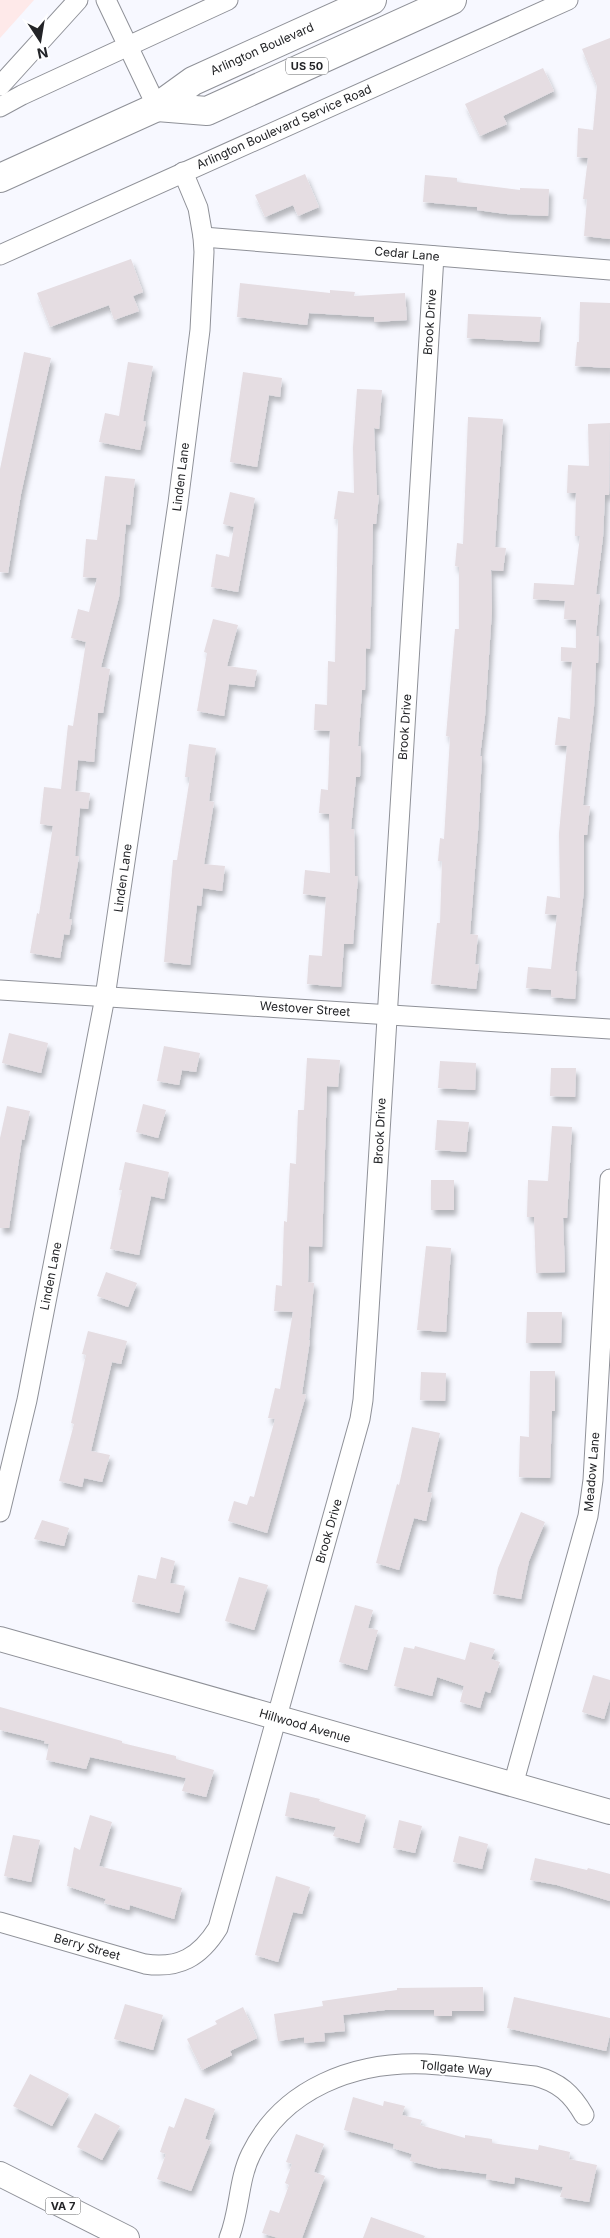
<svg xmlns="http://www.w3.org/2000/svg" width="610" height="2238" viewBox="0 0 610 2238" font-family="Inter,sans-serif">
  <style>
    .industrial { fill: #fee9e9 }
    .building { fill: #e5dde2; filter: url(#shadow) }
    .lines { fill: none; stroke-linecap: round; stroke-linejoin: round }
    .minor-casing { stroke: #8f9198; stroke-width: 21 }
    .major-casing { stroke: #8f9198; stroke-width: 26 }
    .highway-casing { stroke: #8f9198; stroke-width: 30 }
    .minor { stroke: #fff; stroke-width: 19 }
    .major { stroke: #fff; stroke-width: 24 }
    .highway { stroke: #fff; stroke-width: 28 }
    .labels { text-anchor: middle; stroke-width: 4; stroke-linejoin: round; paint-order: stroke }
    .shield { fill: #fff; stroke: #656668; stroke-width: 1 }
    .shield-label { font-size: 11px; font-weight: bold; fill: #232427 }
    .street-label { font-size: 12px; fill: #232427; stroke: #fff }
  </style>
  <defs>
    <filter id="shadow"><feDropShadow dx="3" dy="5.5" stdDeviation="2.5" flood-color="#0004"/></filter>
  </defs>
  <rect width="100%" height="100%" fill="#f7f8ff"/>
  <!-- industrial -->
  <path class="industrial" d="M0,0H34L0,38Z"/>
  <!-- building -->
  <g class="building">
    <path d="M610,38V239L584,236L587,199H583L588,158L577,157L578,128L593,130L597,86L582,49Z"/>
    <path d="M543,68L554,91L503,116L507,124L480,136L465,104Z"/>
    <path d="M305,174L319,207L298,216L293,205L265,217L255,195Z"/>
    <path d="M425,175L457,178V182L520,190V188L549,189L548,216L506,214L477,210V207L423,202Z"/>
    <path d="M131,259L143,292L133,296L139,311L114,320L109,305L50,327L37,293Z"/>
    <path d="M240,283L330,293V290L355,292L354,296L405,293L407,320L374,322V317L309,313L307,325L237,317Z"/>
    <path d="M580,302L610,303V368L575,366L577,342H579Z"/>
    <path d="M468,314L541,317L539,342L467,338Z"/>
    <path d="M24,352L51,358L21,494L8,573L0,572V469Z"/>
    <path d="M128,362L153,366L143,421L146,422L140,450L99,442L105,413L119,416Z"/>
    <path d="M243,372L282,378L280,397L269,395L257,467L230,462Z"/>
    <path d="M357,389L382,390L379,429L374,428L377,495H379L376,524H373L370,649L366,648L365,690H362L358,746H361L360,777H356L351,829H354L355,876H358L353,944H344L341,987L307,984L309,955L322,956L326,897L303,894L305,870L330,873L329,814L319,813L321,789L328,790L330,731L314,730L315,704L327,705L328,661L335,662L338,519H334L338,491L354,493L353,447Z"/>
    <path d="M468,417L503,419L495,547L506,548L503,571L491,570L492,610L485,716L480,756H482L478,831L470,934L478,935L475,964L479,965L476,989L431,984L437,923H440L442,861H438L440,838L444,839L450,737L446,736L455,629H459V567L455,566L457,543L463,544Z"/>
    <path d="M610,423L609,495H605L603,537L596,594L600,595L596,636H599L598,663H596L594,707L583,805L590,806L587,835H584V890L575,971H577L575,999L551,997V990L526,988L528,967L551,969L557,915L545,914L547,896L560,898L559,833L567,746L555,745L558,717L570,719L572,662L561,661V647L576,648V620L564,619L565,601L533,599L534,583L574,585L580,536H575L576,493H567L568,465L589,466L588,424Z"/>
    <path d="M105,476L135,479L130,525L126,524L119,597L101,667L110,669L103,713H98L94,762L78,760L75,791L90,793L88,809L80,808L75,856H79L69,919L72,920L69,935L64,934L60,958L30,953L37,913L39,914L53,826L40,824L44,787L61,789L68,725L73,726L86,642L71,638L78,609L89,612L97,578L83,577L86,539L97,540Z"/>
    <path d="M230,492L255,498L238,592L211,587L216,554L229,557L234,527L223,524Z"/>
    <path d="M213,619L238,625L227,666L257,670L254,687L229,684L224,716L197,711L207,653L204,652Z"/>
    <path d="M189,744L216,748L209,801L214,802L204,864L225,866L222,891L203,888L201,906L197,905L190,965L164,962L173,860H177L190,777H185Z"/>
    <path d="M9,1033L48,1043L41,1073L2,1063Z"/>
    <path d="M164,1046L200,1053L196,1072L182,1070L179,1085L157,1081Z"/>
    <path d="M307,1058L340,1060L338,1087L327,1086L322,1247L309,1246L308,1282L314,1283L309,1340H310L302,1394L306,1395L267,1533L228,1521L234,1501L247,1505L250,1496L254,1497L275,1419L268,1418L275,1388L280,1389L293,1312L274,1311L276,1285L282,1286L284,1221L287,1222L290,1163L296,1164L298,1110H304Z"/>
    <path d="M440,1061L476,1063L475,1090L438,1088Z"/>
    <path d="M551,1068H576L575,1097L550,1096Z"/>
    <path d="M143,1104L166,1110L158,1138L136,1132Z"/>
    <path d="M7,1106L30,1111L24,1140L22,1139L9,1228H0V1138Z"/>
    <path d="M437,1120L469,1122L466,1152L435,1150Z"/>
    <path d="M552,1126L572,1127L567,1218H563L565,1272L536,1273L534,1217H527L528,1180L548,1181Z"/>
    <path d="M125,1162L169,1172L164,1199L151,1196L139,1255L110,1249L122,1190H119Z"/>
    <rect x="431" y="1180" width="23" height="30"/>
    <path d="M426,1246L451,1248L446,1332L417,1330Z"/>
    <path d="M106,1272L137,1283L128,1307L97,1296Z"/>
    <path d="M527,1312H562L561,1343H526Z"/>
    <path d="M88,1331L127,1341L121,1364L112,1362L91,1451L110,1455L102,1482L84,1478L82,1487L59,1481L74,1424L71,1423L86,1355L82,1354Z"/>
    <path d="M530,1371H555V1411H552L550,1478L519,1477L520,1436L529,1437Z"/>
    <path d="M421,1372L446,1373L445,1401L420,1400Z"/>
    <path d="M412,1427L440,1433L427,1492L432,1493L426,1521L414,1518L399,1570L376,1563L397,1484L399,1485Z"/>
    <path d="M521,1512L545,1522L529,1561L521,1599L493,1594L498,1568Z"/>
    <path d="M42,1520L69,1528L64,1546L34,1539Z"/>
    <path d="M161,1557L175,1561L170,1583L185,1586L179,1613L132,1602L138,1575L156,1579Z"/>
    <path d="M239,1577L268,1585L254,1630L225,1621Z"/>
    <path d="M355,1605L373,1610L368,1628L378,1630L367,1670L339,1662Z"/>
    <path d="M470,1642L495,1649L491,1659L500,1662L490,1693L485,1691L480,1708L460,1702L464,1686L437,1677L432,1696L394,1686L404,1647L414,1649L415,1646L465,1660Z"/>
    <path d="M593,1675L610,1680V1699L604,1719L582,1712Z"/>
    <path d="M0,1707L122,1741V1743L176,1756V1759L214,1770L206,1797L182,1791L186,1778L90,1757L86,1769L46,1760L49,1744L44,1743L45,1741L0,1730Z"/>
    <path d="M290,1792L320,1799L319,1801L366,1815L359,1843L333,1836L336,1827L285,1816Z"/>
    <path d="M90,1815L112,1822L99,1866L182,1888L174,1919L130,1905L129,1910L104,1903L106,1899L67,1886L74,1847L80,1850Z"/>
    <path d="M399,1820L422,1826L415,1853L393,1848Z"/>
    <path d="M13,1835L40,1840L31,1882L4,1876Z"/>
    <path d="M459,1836L488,1844L482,1869L453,1862Z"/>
    <path d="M535,1858L587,1870L588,1868L610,1874V1901L557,1885L530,1880Z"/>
    <path d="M276,1876L310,1887L302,1914L293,1912L278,1962L255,1955Z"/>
    <path d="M483,1987L484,2011H452V2016H434V2010H385L343,2015L345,2031L324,2033L325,2041L304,2043V2037L278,2041L274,2014L323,2006L322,2001L397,1990V1988Z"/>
    <path d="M514,1997L610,2018V2034L606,2051L507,2028Z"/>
    <path d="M125,2004L163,2015L153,2050L114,2039Z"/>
    <path d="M243,2007L257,2038L230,2051L232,2055L202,2070L187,2039L217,2024L215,2021Z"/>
    <path d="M30,2074L69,2094L52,2126L13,2106Z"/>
    <path d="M353,2097L383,2106L384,2101L405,2106L402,2115L422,2120L420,2125L465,2138V2135L492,2139V2143L538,2150L539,2145L570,2152L569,2159L597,2165L589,2202L560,2197L563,2187L515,2177L514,2184L486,2179L487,2174L441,2168V2169L410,2161L412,2154L393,2148L394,2144L344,2130Z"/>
    <path d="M185,2098L215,2109L205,2139L211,2141L191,2191L157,2179L166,2154L160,2152L169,2126L174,2128Z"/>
    <path d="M95,2113L120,2126L102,2160L77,2147Z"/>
    <path d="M296,2134L324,2144L314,2172L325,2176L302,2238H278L262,2233L270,2210L279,2213L289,2185L285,2183L292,2164L286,2162Z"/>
    <path d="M371,2217L425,2236L424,2238H363Z"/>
  </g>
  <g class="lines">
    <!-- minor casing -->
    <g class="minor-casing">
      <g id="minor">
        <path d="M106,0L157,107"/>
        <path d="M0,86L78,0"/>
        <path d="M0,107L22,95L228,0"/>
        <path d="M203,237L610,270"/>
        <path d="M0,255L568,0"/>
        <path d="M0,990L610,1029"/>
        <path d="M0,1512L27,1400L105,997L178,503L200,330L204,252L203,237L198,208L183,172"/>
        <path d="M513,1785L588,1516L593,1480L610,1179"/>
        <path d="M0,1922L145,1964C179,1969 200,1957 218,1928L360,1419L363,1400L368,1327L434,256"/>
        <path d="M229,2238C240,2211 238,2180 251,2154C283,2088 355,2061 426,2064C462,2066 499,2072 535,2076C559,2082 572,2094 584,2115"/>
      </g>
    </g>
    <!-- major casing -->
    <g class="major-casing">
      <g id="major">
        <path d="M0,1639L610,1812"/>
        <path d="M0,2174L127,2238"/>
      </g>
    </g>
    <!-- highway casing -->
    <g class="highway-casing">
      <g id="highway">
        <path d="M157,107L207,111L452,0"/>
        <path d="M0,178L157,107L193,81L372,0"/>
      </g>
    </g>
    <!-- minor -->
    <use href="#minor" class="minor"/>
    <!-- major -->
    <use href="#major" class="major"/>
    <!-- highway -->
    <use href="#highway" class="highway"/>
  </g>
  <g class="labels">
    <!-- shield labels -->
    <g class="shield">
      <rect x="286" y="57.5" width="42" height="17" rx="4"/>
      <rect x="45.5" y="2197.5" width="35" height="17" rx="4"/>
    </g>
    <g class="shield-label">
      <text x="307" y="70">US 50</text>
      <text x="63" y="2210">VA 7</text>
    </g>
    <!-- street labels -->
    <g class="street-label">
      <text transform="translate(262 49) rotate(-24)" y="4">Arlington Boulevard</text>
      <text transform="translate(284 127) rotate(-24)" y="4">Arlington Boulevard Service Road</text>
      <text transform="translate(407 254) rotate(5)" y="4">Cedar Lane</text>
      <text transform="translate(430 322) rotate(-86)" y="4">Brook Drive</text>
      <text transform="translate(181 477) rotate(-83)" y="4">Linden Lane</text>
      <text transform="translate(405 727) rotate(-86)" y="4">Brook Drive</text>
      <text transform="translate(123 878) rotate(-82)" y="4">Linden Lane</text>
      <text transform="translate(305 1009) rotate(4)" y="4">Westover Street</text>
      <text transform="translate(380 1131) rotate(-87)" y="4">Brook Drive</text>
      <text transform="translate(51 1276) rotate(-79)" y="4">Linden Lane</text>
      <text transform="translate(592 1472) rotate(-85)" y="4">Meadow Lane</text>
      <text transform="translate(329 1531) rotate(-74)" y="4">Brook Drive</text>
      <text transform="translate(305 1726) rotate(16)" y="4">Hillwood Avenue</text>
      <text transform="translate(87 1947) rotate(16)" y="4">Berry Street</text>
      <text transform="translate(456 2068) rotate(5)" y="4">Tollgate Way</text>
    </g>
  </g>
  <!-- north arrow -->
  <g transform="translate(40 40) rotate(168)" stroke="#ffffff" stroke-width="4" paint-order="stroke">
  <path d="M0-4L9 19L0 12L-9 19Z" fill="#232427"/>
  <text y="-8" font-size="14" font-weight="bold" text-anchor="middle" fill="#232427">N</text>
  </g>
</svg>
